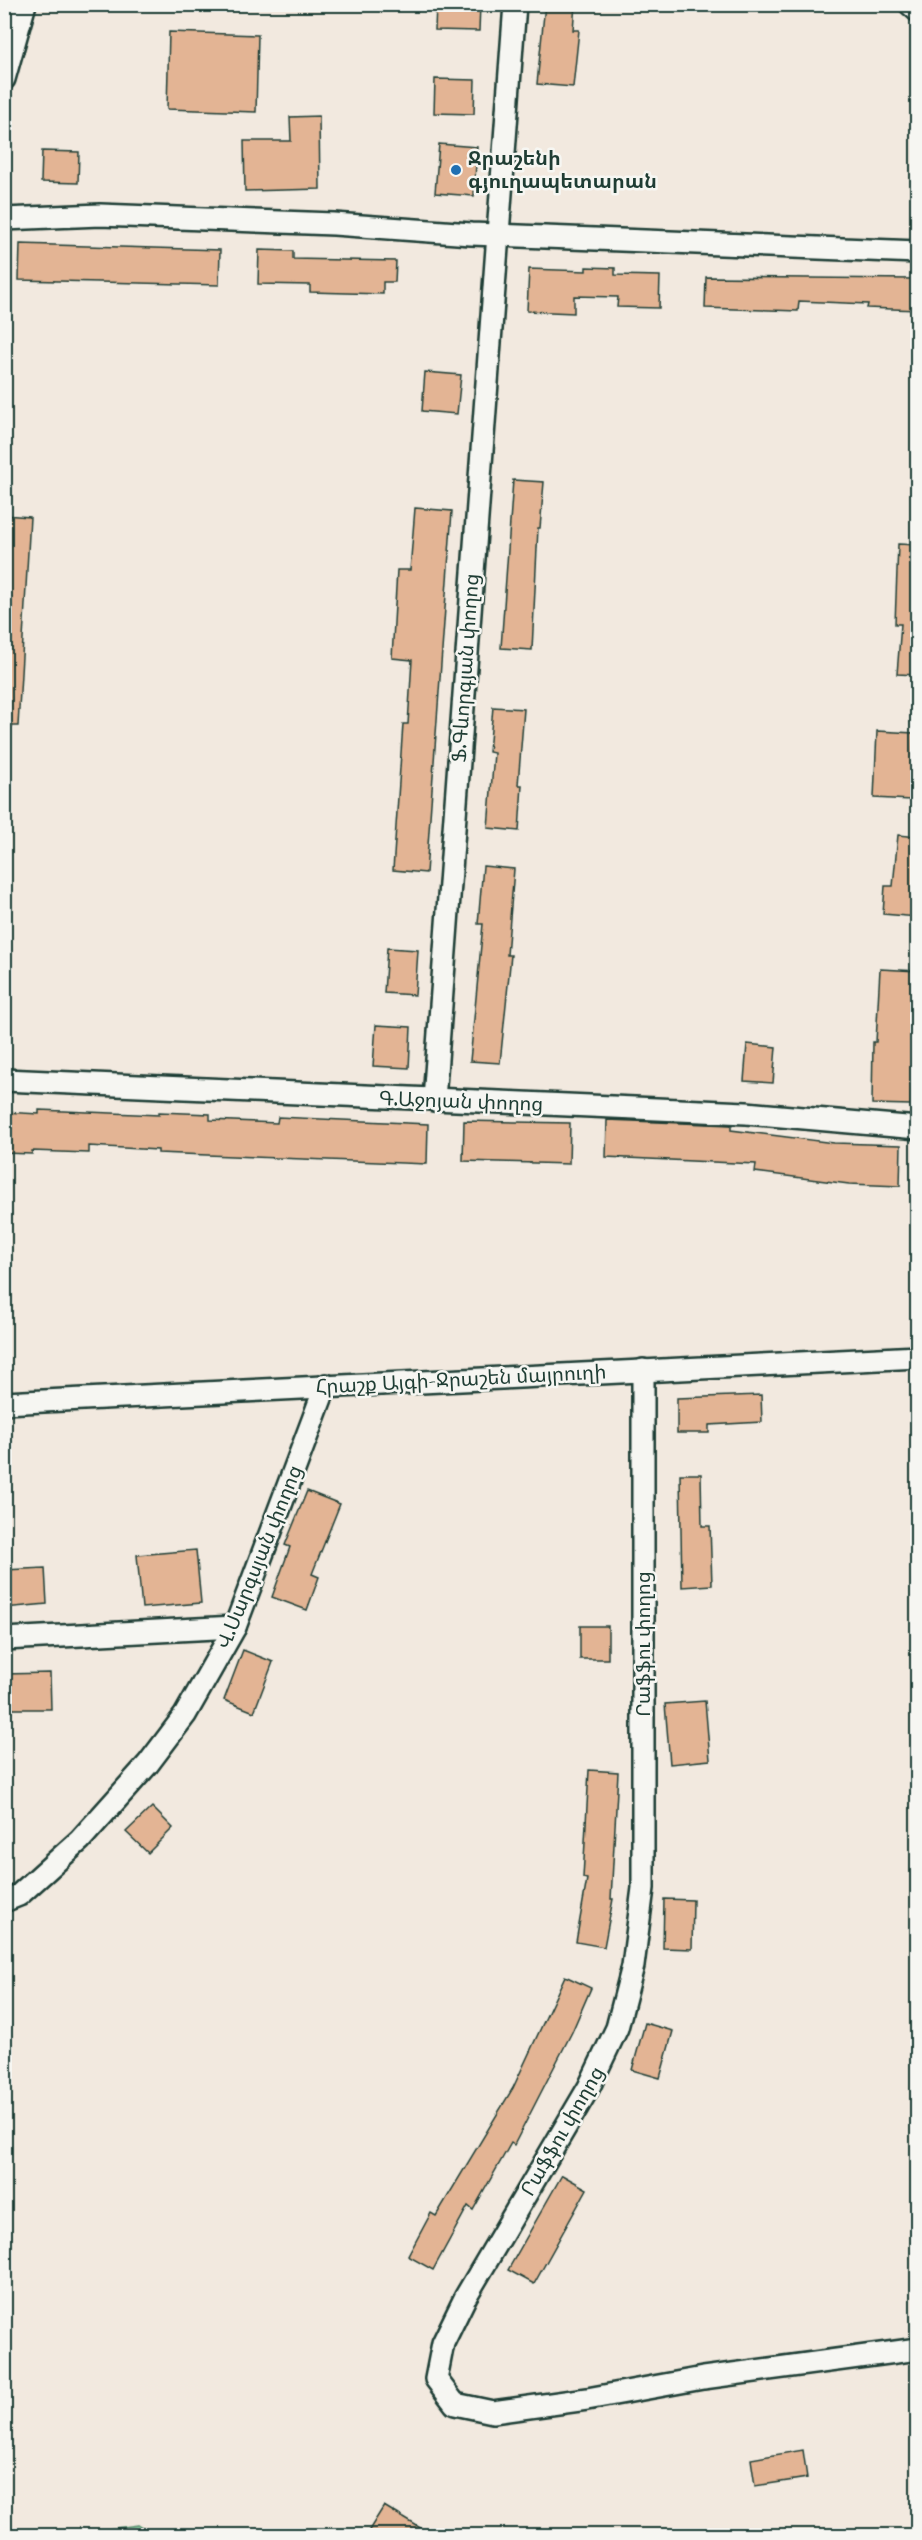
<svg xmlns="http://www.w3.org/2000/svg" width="922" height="2540" viewBox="0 0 922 2540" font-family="'Indie Flower','Noto Sans Armenian',sans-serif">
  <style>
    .green { fill: #96ddab; stroke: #5a8d70; stroke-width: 1.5 }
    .building { fill: #e3b494; stroke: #1f3d34; stroke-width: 1.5 }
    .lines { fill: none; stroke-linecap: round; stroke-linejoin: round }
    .minor-casing { stroke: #1f3d34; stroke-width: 26 }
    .minor { stroke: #f6f6f2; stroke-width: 21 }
    .poi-dot { fill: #1f6fb2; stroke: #f6f6f2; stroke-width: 2 }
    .labels { text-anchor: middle; stroke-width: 5; stroke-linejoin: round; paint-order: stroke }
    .poi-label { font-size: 20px; font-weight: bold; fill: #1f3d34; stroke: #f6f6f2; text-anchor: start }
    .street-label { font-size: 20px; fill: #1f3d34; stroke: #f6f6f2 }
  </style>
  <rect width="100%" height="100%" fill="#f2e9df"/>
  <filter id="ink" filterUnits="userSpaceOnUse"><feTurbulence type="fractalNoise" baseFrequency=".0167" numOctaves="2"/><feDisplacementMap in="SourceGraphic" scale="12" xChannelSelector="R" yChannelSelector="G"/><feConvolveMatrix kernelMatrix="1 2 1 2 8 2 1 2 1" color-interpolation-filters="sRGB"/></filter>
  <g filter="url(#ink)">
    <!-- green -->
    <path class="green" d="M138,2525L154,2535H61Z"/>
    <!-- building -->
    <g class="building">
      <path d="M436,4H480L479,31L435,30Z"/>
      <path d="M545,4H575L573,30H579L573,87L537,84Z"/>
      <path d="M169,32L258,35L256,112L167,109Z"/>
      <path d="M435,79L475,80L474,114L434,113Z"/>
      <path d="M319,116L320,189L245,191L244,141H291L290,117Z"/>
      <path d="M439,144L477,147L474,196L435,193Z"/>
      <path d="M42,151L79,152L78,183L41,182Z"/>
      <path d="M20,244L220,250L219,285L19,280Z"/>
      <path d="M259,250L293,251V259L396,261L395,282H383V294L310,292V285L258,284Z"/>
      <path d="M586,267L615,268V275L660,276L659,308L617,307L618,297L574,296V313L527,311L529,269L586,271Z"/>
      <path d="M706,277L914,279L918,280V310L867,308L868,304L799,301L798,311L705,308Z"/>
      <path d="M425,372L461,375L457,414L422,411Z"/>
      <path d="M513,480L544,482L540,528H538L532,650L501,648Z"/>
      <path d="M415,508L452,511L426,873L393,870L403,724H408L412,660L392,658L397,570H410Z"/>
      <path d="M4,515L30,517L18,726H4Z"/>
      <path d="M898,544L918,545V675L897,674L901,624H895Z"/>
      <path d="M493,707L524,709L518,785H522L519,831L488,828L494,753L489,752Z"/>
      <path d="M877,731L914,733L911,800L874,798Z"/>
      <path d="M898,835L918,837V917L883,914L885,886H893Z"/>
      <path d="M483,866L514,869L507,955H511L500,1063L470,1061L483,924H478Z"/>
      <path d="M387,948L418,950L415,995L384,993Z"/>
      <path d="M880,969L918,971L911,1105L872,1104L873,1042H876Z"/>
      <path d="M376,1025L411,1027L409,1068L373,1066Z"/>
      <path d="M747,1044L776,1047L773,1083L744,1081Z"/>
      <path d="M39,1110L159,1115V1112L210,1114V1120L277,1123L278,1117L428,1124L427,1164L158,1153V1150L89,1146V1153L32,1151V1154L4,1153V1112L39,1114Z"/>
      <path d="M607,1120L731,1125V1130L834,1143L901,1145L900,1186L849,1184L755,1172L756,1164L606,1157Z"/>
      <path d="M464,1121L570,1123L569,1164L463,1161Z"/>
      <path d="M761,1395L762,1422L709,1425V1433H677V1398Z"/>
      <path d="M680,1474H701L702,1526H710L712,1585L682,1587Z"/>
      <path d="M307,1491L340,1504L312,1574L319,1577L307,1610L272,1597L290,1547L285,1545Z"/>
      <path d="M196,1550L201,1603L142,1608L137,1555Z"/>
      <path d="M45,1568L47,1604L4,1608V1570Z"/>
      <rect x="580" y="1626" width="28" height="33"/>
      <path d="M243,1650L273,1662L254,1712L224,1700Z"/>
      <path d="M50,1673L51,1709H9V1694H4V1674Z"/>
      <path d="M705,1701L710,1760L670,1764L665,1704Z"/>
      <path d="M589,1770L618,1772L611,1899H613L604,1947L576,1942L587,1879L583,1878Z"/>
      <path d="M152,1807L173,1828L148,1853L126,1832Z"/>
      <path d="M664,1899L693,1900L692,1949L663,1948Z"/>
      <path d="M565,1976L591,1988L572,2032L514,2145L511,2143L473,2210L468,2206L433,2270L408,2256L431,2213L436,2216L513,2088Z"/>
      <path d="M645,2023L673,2031L660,2078L632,2070Z"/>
      <path d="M562,2175L587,2189L534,2284L508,2270Z"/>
      <path d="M803,2450L807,2478L755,2486L751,2459Z"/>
      <path d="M384,2506L432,2535H366Z"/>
    </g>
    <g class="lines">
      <!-- minor casing -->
      <g class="minor-casing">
        <g id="minor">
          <path d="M910,4L918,11"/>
          <path d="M4,79L25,4"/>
          <path d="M4,219L100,215L334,224L471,234L918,252"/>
          <path d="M4,1080L746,1113L918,1128"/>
          <path d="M434,1100L515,4"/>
          <path d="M643,1370V1888L633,1966L617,2028L589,2087L466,2296L443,2343L436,2379L455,2404L493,2412L587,2399L703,2378L918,2349"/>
          <path d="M4,1403L918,1357"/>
          <path d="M4,1639L235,1627"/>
          <path d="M4,1901L19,1895L80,1840L148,1764L185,1715L235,1627L326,1385"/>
        </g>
      </g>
      <!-- minor -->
      <use href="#minor" class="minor"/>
    </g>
  </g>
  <!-- markers -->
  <circle class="poi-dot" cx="456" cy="170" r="6"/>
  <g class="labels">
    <!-- poi labels -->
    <g class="poi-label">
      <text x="468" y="165">Ջրաշենի<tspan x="468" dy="23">գյուղապետարան</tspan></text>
    </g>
    <!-- street labels -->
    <g class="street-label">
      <text transform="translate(465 668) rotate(-86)" y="7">Ֆ.Գևորգյան փողոց</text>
      <text transform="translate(461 1101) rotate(2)" y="7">Գ.Աջոյան փողոց</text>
      <text transform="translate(461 1379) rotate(-3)" y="7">Հրաշք Այգի-Ջրաշեն մայրուղի</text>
      <text transform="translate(259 1557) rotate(-68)" y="7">Վ.Սարգսյան փողոց</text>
      <text transform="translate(643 1644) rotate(-90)" y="7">Րաֆֆու փողոց</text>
      <text transform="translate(562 2131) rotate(-60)" y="7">Րաֆֆու փողոց</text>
    </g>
  </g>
  <!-- margin -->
  <rect width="922" height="2540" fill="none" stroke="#f6f6f2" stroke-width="24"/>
  <rect x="12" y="12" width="898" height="2516" fill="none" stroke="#1f3d34" stroke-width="2" filter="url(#ink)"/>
</svg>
